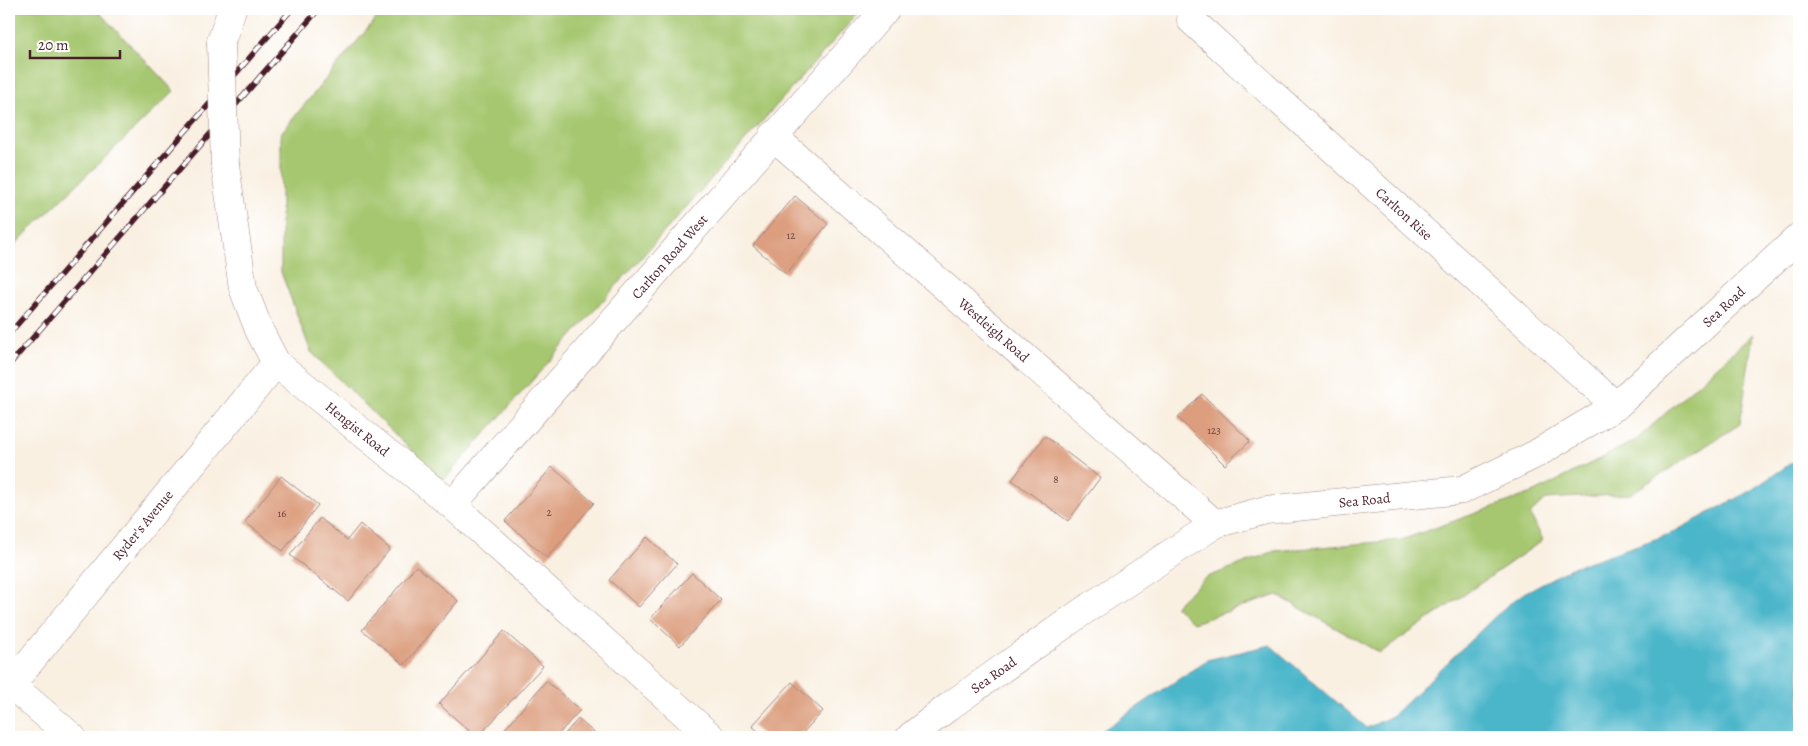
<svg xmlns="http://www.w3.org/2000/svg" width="1808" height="746" viewBox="0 0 1808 746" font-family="Alegreya,serif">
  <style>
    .green { fill: #a6c770; stroke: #78734e }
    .water { fill: #4cb6ca; stroke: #4b6a7a }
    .building { fill: #dc9e7e }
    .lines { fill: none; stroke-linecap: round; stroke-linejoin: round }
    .minor-casing { stroke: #a28886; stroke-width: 29 }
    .minor { stroke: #fff; stroke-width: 28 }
    .rail-casing { stroke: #4a1f2b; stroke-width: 5.5 }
    .rail { stroke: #fff; stroke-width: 4; stroke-dasharray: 11; stroke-linecap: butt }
    .minor-bridge-casing { stroke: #a28886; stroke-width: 29; stroke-linecap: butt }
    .minor-bridge { stroke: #fff; stroke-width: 28 }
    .labels { text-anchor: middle; stroke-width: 4.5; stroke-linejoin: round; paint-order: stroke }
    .number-label { font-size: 11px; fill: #6e3f40 }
    .street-label { font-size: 14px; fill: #4a1f2b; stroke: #fff }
  </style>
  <rect width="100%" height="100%" fill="#fff"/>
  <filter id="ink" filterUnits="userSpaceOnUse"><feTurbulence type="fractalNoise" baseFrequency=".02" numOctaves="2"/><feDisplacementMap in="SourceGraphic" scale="10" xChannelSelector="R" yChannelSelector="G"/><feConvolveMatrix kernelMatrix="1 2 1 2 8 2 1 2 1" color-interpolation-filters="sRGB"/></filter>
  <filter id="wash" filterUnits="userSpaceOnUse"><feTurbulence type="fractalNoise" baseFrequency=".0096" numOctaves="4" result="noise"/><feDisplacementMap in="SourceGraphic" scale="20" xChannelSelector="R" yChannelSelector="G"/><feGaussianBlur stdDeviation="1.12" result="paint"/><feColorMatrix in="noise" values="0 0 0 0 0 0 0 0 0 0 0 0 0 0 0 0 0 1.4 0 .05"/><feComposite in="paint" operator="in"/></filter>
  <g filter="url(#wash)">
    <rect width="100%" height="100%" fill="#f9f0e2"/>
    <!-- green -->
    <g class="green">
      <path d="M9,9H96L174,91L9,250Z"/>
      <path d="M384,9H862L443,481L311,352L281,272V133Z"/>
      <path d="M1753,334L1740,424L1630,494L1546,499L1530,514L1543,540L1380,653L1277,595L1193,623L1175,606L1205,578L1275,551L1401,540L1535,492L1636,440Z"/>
    </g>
    <!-- water -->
    <path class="water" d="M1799,458V737H1093L1207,660L1270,645L1367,728L1392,716L1504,608L1524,593L1573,567L1670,534L1750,491Z"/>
    <g id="blocks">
      <!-- building -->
      <g class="building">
        <path d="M795,196L828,224L786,274L753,246Z"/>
        <path d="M1202,394L1250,441L1225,465L1178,418Z"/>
        <path d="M1045,436L1100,478L1068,521L1012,480Z"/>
        <path d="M552,467L594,503L547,558L505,521Z"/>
        <path d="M281,476L318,505L283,551L245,522Z"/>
        <path d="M320,518L347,540L360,524L390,549L348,601L290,555Z"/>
        <path d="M647,537L677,564L639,607L609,580Z"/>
        <path d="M416,566L458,601L404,665L362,630Z"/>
        <path d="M692,573L721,600L680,646L650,619Z"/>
        <path d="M504,631L543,666L478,737H476L439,704Z"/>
        <path d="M546,681L580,710L556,737H498Z"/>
        <path d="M792,682L823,711L799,737H765L752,726Z"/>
        <path d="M578,719L599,737H562Z"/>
      </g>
    </g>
  </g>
  <g filter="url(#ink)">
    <use href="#blocks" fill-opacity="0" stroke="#a28886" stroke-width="1"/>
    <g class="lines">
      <!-- minor casing -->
      <g class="minor-casing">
        <g id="minor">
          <path id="s1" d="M1191,20L1616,406"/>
          <path d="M221,42L232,9"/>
          <path id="s2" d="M773,136L1215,524"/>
          <path id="s3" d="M225,165L243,288L259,330L276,363L452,505L711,737"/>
          <path id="s4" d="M452,505L886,9"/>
          <path d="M11,685L72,737"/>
          <path id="s5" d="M9,687L276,363"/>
          <path id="s6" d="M910,737L951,705L1082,612L1215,524L1266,510L1462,490L1536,454L1616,406L1799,237"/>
        </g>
      </g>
      <!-- minor -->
      <use href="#minor" class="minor"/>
      <!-- rail casing -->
      <g class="rail-casing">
        <g id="rail">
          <path d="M9,334L292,9"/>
          <path d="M9,365L319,9"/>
        </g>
      </g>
      <!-- rail -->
      <use href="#rail" class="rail"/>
      <!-- minor-bridge casing -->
      <g class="minor-bridge-casing">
        <path id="minor-bridge" d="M221,42L225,165"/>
      </g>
      <!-- minor-bridge -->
      <use href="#minor-bridge" class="minor-bridge"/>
    </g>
  </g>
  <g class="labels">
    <!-- number labels -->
    <g class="number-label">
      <text x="791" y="239">12</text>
      <text x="1214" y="434">123</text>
      <text x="1056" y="483">8</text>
      <text x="549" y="516">2</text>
      <text x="282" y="517">16</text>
    </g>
    <!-- street labels -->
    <g class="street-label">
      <text dy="5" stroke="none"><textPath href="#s1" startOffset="288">Carlton Rise</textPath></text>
      <text dy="5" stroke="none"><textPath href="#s4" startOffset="330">Carlton Road West</textPath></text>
      <text dy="5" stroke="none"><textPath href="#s6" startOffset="944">Sea Road</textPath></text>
      <text dy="5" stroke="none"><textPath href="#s2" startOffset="294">Westleigh Road</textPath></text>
      <text dy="5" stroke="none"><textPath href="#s3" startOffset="311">Hengist Road</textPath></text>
      <text dy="5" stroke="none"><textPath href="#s6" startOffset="524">Sea Road</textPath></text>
      <text dy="5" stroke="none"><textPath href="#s5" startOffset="210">Ryder's Avenue</textPath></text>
      <text dy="5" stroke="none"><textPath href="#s6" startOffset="104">Sea Road</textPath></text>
    </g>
  </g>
  <!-- margin -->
  <rect width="1808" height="746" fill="none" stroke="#fff" stroke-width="30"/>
  <!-- scale -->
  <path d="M30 50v8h90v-8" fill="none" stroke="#4a1f2b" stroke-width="2.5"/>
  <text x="38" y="50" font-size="15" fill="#4a1f2b" stroke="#ffffff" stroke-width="4" paint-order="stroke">20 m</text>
</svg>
